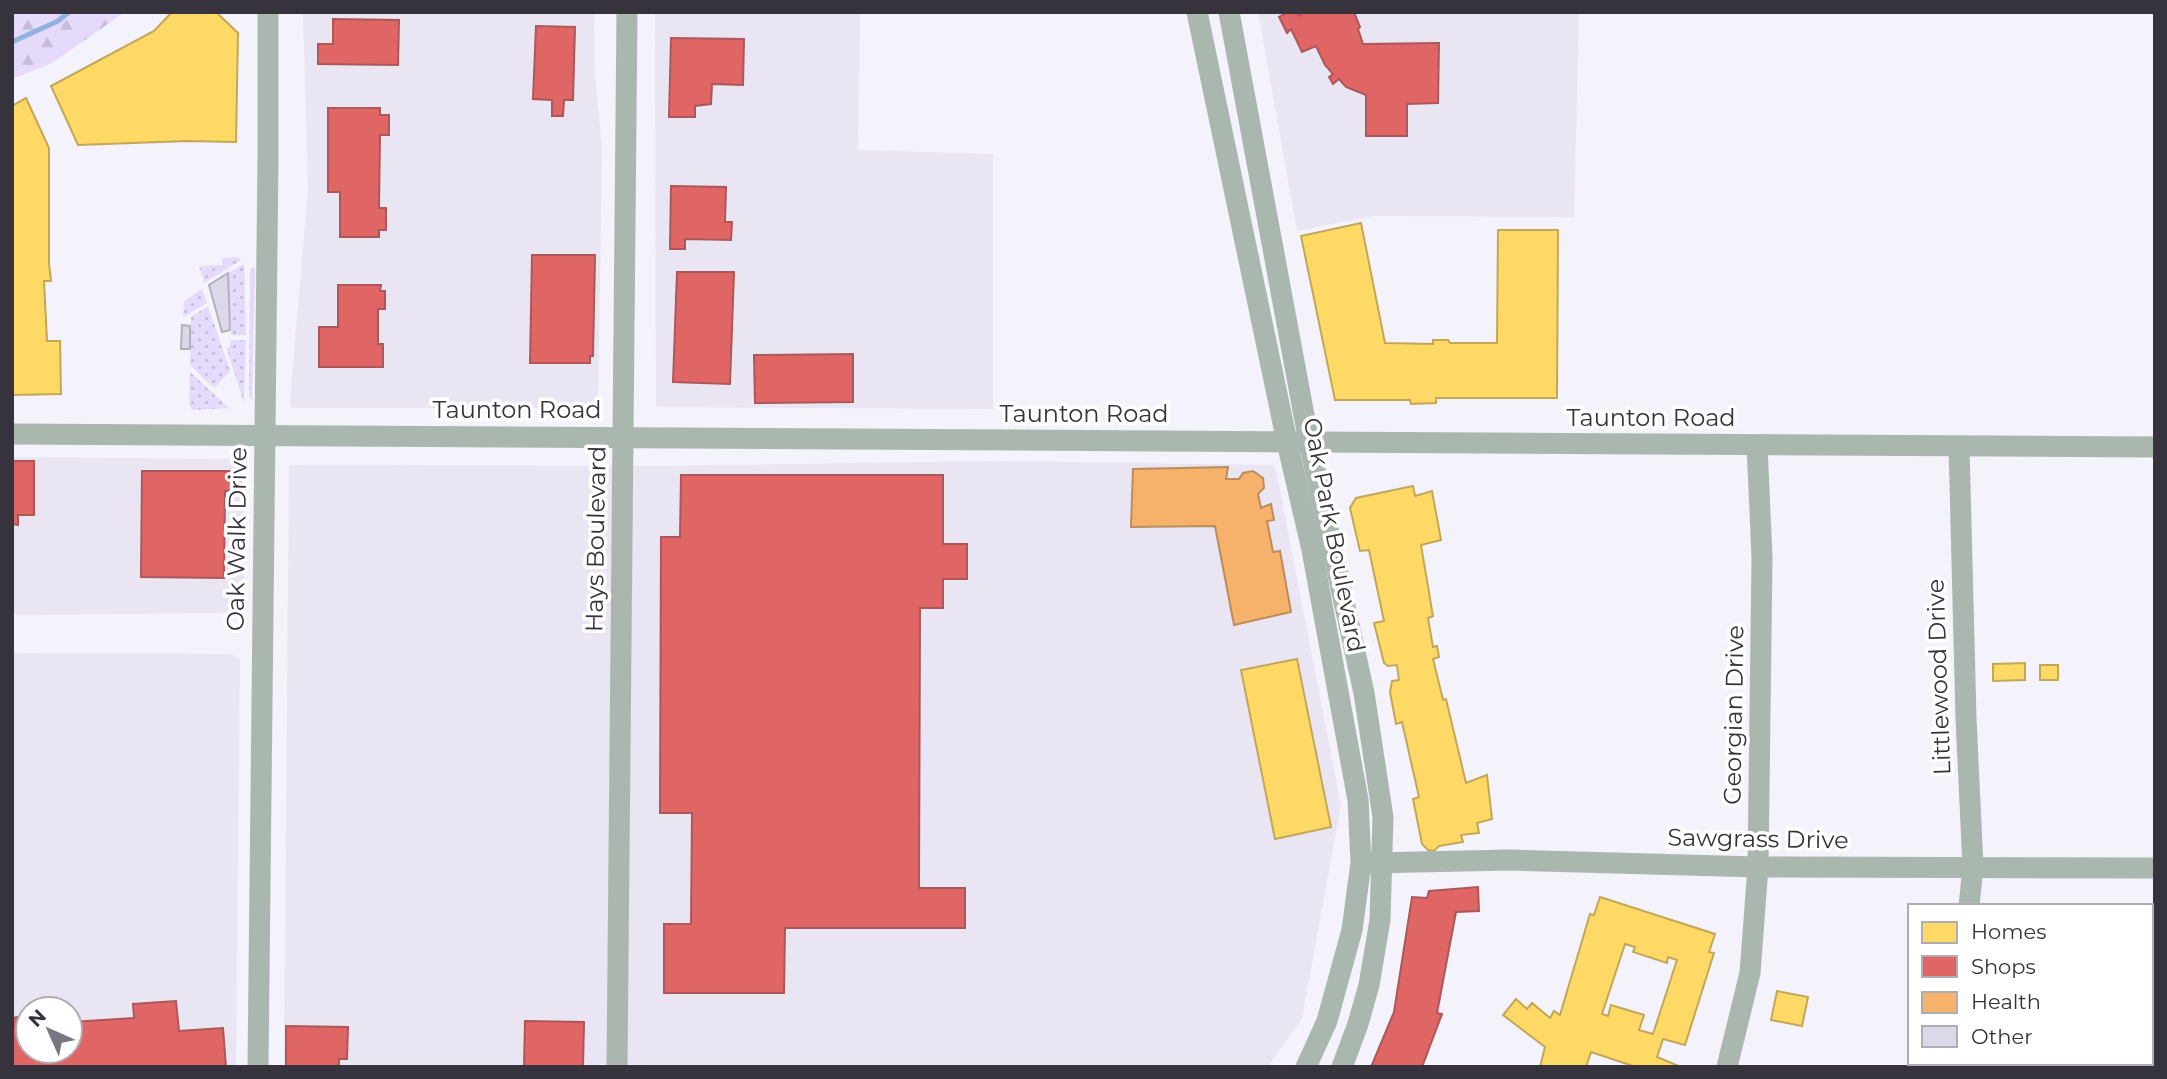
<svg xmlns="http://www.w3.org/2000/svg" width="2167" height="1079" viewBox="0 0 2167 1079" font-family="Montserrat,sans-serif">
<style>
.built{fill:#e9e5f2;fill-rule:evenodd}
.green{fill:url(#green-dots)}
.forest{fill:url(#forest-firs)}
.homes{fill:#ffd966;stroke:#c3a759;stroke-width:2;fill-rule:evenodd}
.shops{fill:#e06666;stroke:#ad5759;stroke-width:2}
.health{fill:#f6b26b;stroke:#bc8c5d;stroke-width:2}
.lines{fill:none;stroke-linecap:round;stroke-linejoin:round}
.stream{stroke:#91b2dd;stroke-width:5}
.building{fill:#dbd8ea;stroke:#b3b1ba;stroke-width:2}
.minor{stroke:#aab7ae;stroke-width:21}
.labels{text-anchor:middle;stroke-width:7;stroke-linejoin:round;paint-order:stroke}
.street-label{font-size:24px;fill:#36333c;stroke:#fff}
</style>
<defs>
<pattern id="green-dots" width="8" height="8" patternUnits="userSpaceOnUse" patternTransform="scale(1.75)"><rect width="8" height="8" fill="#e5dafc"/><path d="M2 2h.1M6 6h.1" fill="none" stroke="#c5bcd9" stroke-width="1.8" stroke-linecap="round"/></pattern>
<pattern id="forest-firs" width="22" height="20" patternUnits="userSpaceOnUse" patternTransform="scale(1.75)"><rect width="22" height="20" fill="#e5dafc"/><path d="M5 1l3.5 6h-7zM16 11l3.5 6h-7z" fill="#c5bcd9"/></pattern>
</defs>
<rect width="100%" height="100%" fill="#f4f2fa"/>
<g class="built">
<polygon points="303,12 594,12 595,75 602,148 598,408 291,408 290,399 308,190"/>
<polygon points="655,12 860,12 858,150 993,154 993,409 656,407"/>
<polygon points="1258,12 1579,12 1574,217 1372,216 1297,231"/>
<polygon points="12,457 239,459 245,466 244,613 12,615"/>
<polygon points="993,461 1275,465 1341,805 1302,1018 1268,1067 748,1067 600,1064 600,1067 284,1067 289,465 660,466"/>
<path d="M12,653L229,654L240,658L236,1067H12ZM28,1009H70V1051H28Z"/>
</g>
<g class="green">
<polygon points="237,257 241,260 204,283 199,266 222,265 222,258"/>
<polygon points="244,264 246,335 231,335 228,273"/>
<polygon points="253,266 255,270 252,401 249,396 250,270"/>
<polygon points="202,289 207,303 183,317 184,301"/>
<polygon points="208,306 230,371 214,388 190,365 191,317"/>
<polygon points="231,340 246,340 244,403 226,347 229,348"/>
<polygon points="190,372 229,408 192,410 189,404"/>
</g>
<polygon class="forest" points="12,12 125,12 52,63 12,79"/>
<g class="homes">
<polygon points="172,12 216,12 238,33 236,142 187,141 78,145 51,86 154,31"/>
<polygon points="26,98 49,148 49,263 51,281 44,281 47,341 60,341 61,394 12,395 12,106"/>
<polygon points="1361,223 1385,343 1433,344 1433,340 1448,340 1450,343 1497,343 1498,230 1558,230 1557,398 1436,398 1436,403 1411,404 1410,400 1335,400 1301,236"/>
<polygon points="1413,486 1415,496 1432,491 1441,540 1421,545 1433,616 1428,618 1433,647 1437,646 1439,657 1433,659 1443,700 1446,699 1466,783 1487,775 1492,819 1477,823 1479,833 1461,835 1463,842 1439,846 1434,851 1428,850 1422,844 1413,799 1419,797 1402,722 1396,724 1390,692 1392,681 1399,680 1397,665 1388,666 1384,663 1374,623 1384,621 1369,550 1360,551 1350,508 1356,498"/>
<polygon points="1297,659 1331,827 1275,839 1241,670"/>
<polygon points="2025,663 2025,680 1993,681 1993,664"/>
<rect x="2040" y="665" width="18" height="15"/>
<path d="M1600,897L1715,934L1709,952L1714,953L1685,1045L1663,1039L1657,1057L1681,1067H1636L1591,1052L1586,1067H1540L1545,1047L1503,1015L1516,999L1527,1009L1532,1003L1550,1018L1554,1011L1560,1015L1590,914L1594,915ZM1625,944L1635,947L1633,952L1667,963L1668,957L1677,960L1653,1034L1639,1030L1644,1015L1611,1005L1608,1016L1602,1014Z"/>
<polygon points="1777,991 1808,997 1802,1026 1771,1020"/>
</g>
<g class="shops">
<polygon points="1288,12 1296,12 1299,16 1304,12 1354,12 1360,27 1358,29 1363,44 1439,43 1438,103 1407,104 1407,136 1366,136 1366,95 1346,87 1339,79 1333,84 1329,77 1333,74 1325,65 1316,46 1302,52 1291,29 1287,33 1279,17"/>
<polygon points="333,19 399,20 398,65 318,64 318,44 333,44"/>
<polygon points="536,26 575,27 573,100 564,100 563,116 552,116 552,100 533,99"/>
<polygon points="671,38 744,39 743,85 712,84 711,104 695,106 695,117 669,117"/>
<polygon points="328,108 380,108 380,115 389,115 389,135 380,135 379,208 386,208 386,230 379,230 379,237 340,237 340,192 328,192"/>
<polygon points="671,186 726,187 725,222 732,222 731,240 685,239 685,249 670,249"/>
<polygon points="532,255 595,255 593,356 590,356 590,363 530,363"/>
<polygon points="677,272 734,272 730,384 673,382"/>
<polygon points="338,285 381,285 380,291 385,291 385,309 378,309 378,344 383,344 383,367 319,367 319,327 338,327"/>
<polygon points="853,354 853,402 755,403 754,355"/>
<polygon points="12,461 34,461 34,515 18,515 18,525 12,524"/>
<polygon points="142,471 241,471 241,491 225,491 224,578 141,577"/>
<polygon points="681,475 943,475 943,544 967,544 967,579 943,579 943,608 920,608 919,888 965,888 965,928 785,928 784,993 664,993 664,924 691,924 692,813 660,813 661,537 680,537"/>
<polygon points="1478,887 1479,911 1456,912 1437,1013 1442,1014 1422,1067 1371,1067 1394,1012 1412,897 1427,898 1429,891"/>
<polygon points="176,1001 179,1031 223,1028 226,1067 12,1067 12,1018 28,1016 28,1051 70,1051 70,1013 71,1022 134,1018 133,1004"/>
<polygon points="525,1021 584,1022 583,1067 524,1067"/>
<polygon points="286,1026 348,1027 347,1059 339,1059 339,1067 286,1067"/>
</g>
<polygon class="health" points="1228,467 1226,479 1239,479 1243,473 1253,471 1263,478 1264,488 1258,494 1261,508 1271,504 1274,520 1267,521 1273,552 1280,551 1291,612 1234,625 1215,526 1131,527 1133,469"/>
<g class="lines">
<polyline class="stream" points="12,42 58,21 69,12"/>
</g>
<g class="building">
<polygon points="228,273 230,330 222,332 209,285"/>
<polygon points="182,325 190,326 190,349 181,349"/>
</g>
<g class="lines">
<g class="minor">
<polyline points="1197,12 1287,442 1312,550 1358,800 1361,863 1352,930 1327,1021 1306,1067"/>
<polyline points="1229,12 1309,442 1364,693 1383,817 1380,920 1369,985 1358,1024 1342,1067"/>
<polyline points="12,434 2155,447"/>
<polyline points="1959,446 1966,718 1973,867 1969,906"/>
<polyline points="1371,863 1510,860 1758,867 2155,868"/>
<polyline points="258,1067 268,156 268,12"/>
<polyline points="617,1067 627,12"/>
<polyline points="1727,1067 1750,973 1758,867 1762,557 1757,445"/>
<polyline points="1946,1067 1947,1063"/>
</g>
</g>
<g class="labels">
<g class="street-label">
<text x="517" y="418">Taunton Road</text>
<text x="1084" y="422">Taunton Road</text>
<text x="1651" y="426">Taunton Road</text>
<text transform="translate(1334 535) rotate(79)" y="8">Oak Park Boulevard</text>
<text transform="translate(237 539) rotate(-89)" y="8">Oak Walk Drive</text>
<text transform="translate(596 539) rotate(-89)" y="8">Hays Boulevard</text>
<text transform="translate(1939 677) rotate(-92)" y="8">Littlewood Drive</text>
<text transform="translate(1734 715) rotate(-89)" y="8">Georgian Drive</text>
<text transform="translate(1758 839) rotate(1)" y="8">Sawgrass Drive</text>
</g>
</g>
<rect width="2167" height="1079" fill="none" stroke="#36333c" stroke-width="28"/>
<rect x="1908" y="904" width="245" height="161" fill="#ffffff" stroke="#afadb1" stroke-width="2"/>
<rect x="1922" y="922" width="35" height="21" fill="#ffd966" stroke="#afadb1" stroke-width="2"/>
<text x="1971" y="939" font-size="21" fill="#36333c">Homes</text>
<rect x="1922" y="956" width="35" height="21" fill="#e06666" stroke="#afadb1" stroke-width="2"/>
<text x="1971" y="974" font-size="21" fill="#36333c">Shops</text>
<rect x="1922" y="992" width="35" height="21" fill="#f6b26b" stroke="#afadb1" stroke-width="2"/>
<text x="1971" y="1009" font-size="21" fill="#36333c">Health</text>
<rect x="1922" y="1026" width="35" height="21" fill="#dbd8ea" stroke="#afadb1" stroke-width="2"/>
<text x="1971" y="1044" font-size="21" fill="#36333c">Other</text>
<g transform="translate(49 1030) rotate(315)"><circle r="33" fill="#ffffff" stroke="#afadb1" stroke-width="2"/>
<path d="M0-5L12 26L0 18L-12 26Z" fill="#78767e"/>
<text y="-10" font-size="19" font-weight="bold" text-anchor="middle" fill="#36333c">N</text>
</g>
</svg>
